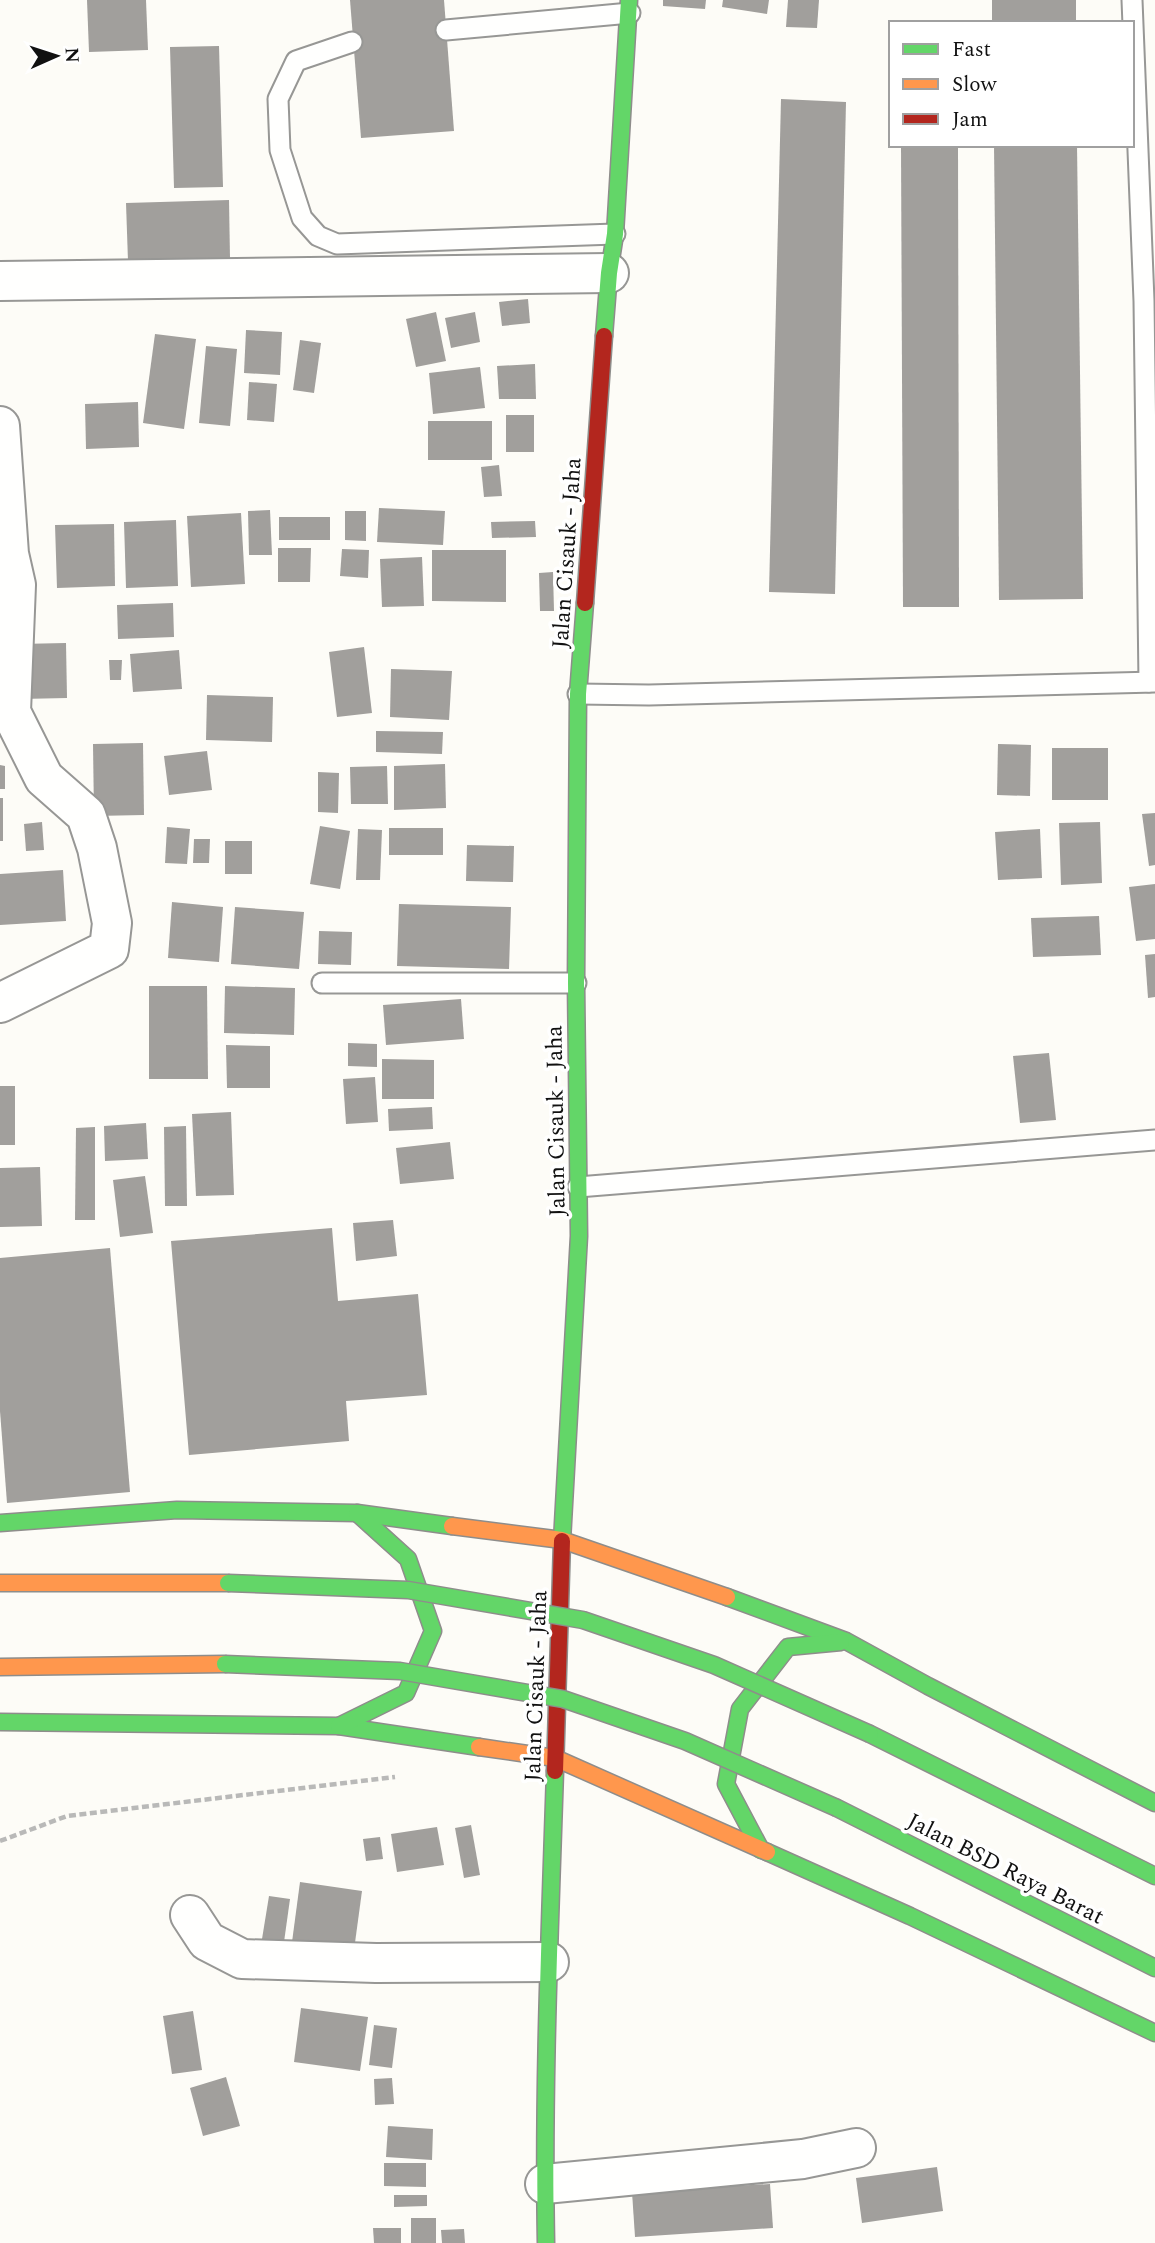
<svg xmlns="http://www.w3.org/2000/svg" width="1155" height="2243" viewBox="0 0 1155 2243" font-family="Spectral,serif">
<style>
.building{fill:#a19f9c}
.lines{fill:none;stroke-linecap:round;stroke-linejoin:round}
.lane-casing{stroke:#979795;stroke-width:23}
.street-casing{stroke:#979795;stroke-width:42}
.fast-casing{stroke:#8e8d8b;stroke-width:19}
.slow-casing{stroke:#8e8d8b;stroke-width:19}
.jam-casing{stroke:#8e8d8b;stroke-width:19}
.path{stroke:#b9b9b8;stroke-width:4.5;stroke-dasharray:7 3.5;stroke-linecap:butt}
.lane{stroke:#fffffe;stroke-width:19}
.street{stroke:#fffffe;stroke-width:38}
.fast{stroke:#63d668;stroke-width:16}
.slow{stroke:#ff974d;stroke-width:16}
.jam{stroke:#b3261e;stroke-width:16}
.fast-bridge-casing{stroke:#8e8d8b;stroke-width:19;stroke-linecap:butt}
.fast-bridge{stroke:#63d668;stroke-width:16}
.labels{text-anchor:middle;stroke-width:7;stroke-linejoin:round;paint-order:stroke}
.street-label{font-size:23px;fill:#111;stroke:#fff}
</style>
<rect width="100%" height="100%" fill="#fdfcf7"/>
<g class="building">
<polygon points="87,0 146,0 148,50 89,52"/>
<polygon points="350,0 444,0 454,131 361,138"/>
<polygon points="663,0 706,0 705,9 663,6"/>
<polygon points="723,0 769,0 767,14 722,7"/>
<polygon points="788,0 819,0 817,28 786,27"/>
<rect x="992" y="0" width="84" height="23"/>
<polygon points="219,46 223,187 174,188 170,47"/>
<polygon points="781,99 846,102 835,594 769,592"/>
<polygon points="901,145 958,145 959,607 903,607"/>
<polygon points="994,145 1077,145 1083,599 999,600"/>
<polygon points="229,200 230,258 128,261 126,203"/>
<polygon points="528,299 530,323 502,326 499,302"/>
<polygon points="436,312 446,361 416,367 406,319"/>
<polygon points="475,312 480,342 451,348 445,318"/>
<polygon points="246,330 282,332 280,375 244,373"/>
<polygon points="155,334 196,339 184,429 143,423"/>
<polygon points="300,340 321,343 314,393 293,390"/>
<polygon points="206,346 237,349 230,426 199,423"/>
<polygon points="535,364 536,399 499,399 497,366"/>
<polygon points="480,367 485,408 433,414 429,373"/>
<polygon points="249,382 277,384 274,422 247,420"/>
<polygon points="138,402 139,447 86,449 85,404"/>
<rect x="506" y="415" width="28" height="37"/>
<rect x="428" y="421" width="64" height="39"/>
<polygon points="499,465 502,496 484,497 481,467"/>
<polygon points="379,508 445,511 443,545 377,542"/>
<polygon points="270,510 272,555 249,555 248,511"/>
<polygon points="345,511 366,511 366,541 345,540"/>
<polygon points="241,513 245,584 191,587 187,516"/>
<rect x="279" y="517" width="51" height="23"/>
<polygon points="176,520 178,586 126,588 124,522"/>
<polygon points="535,521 536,537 492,538 491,522"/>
<polygon points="114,524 115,586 57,588 55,525"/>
<polygon points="278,548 311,548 310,582 278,582"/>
<polygon points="342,549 369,550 368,578 340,576"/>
<polygon points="432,550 506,550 506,602 432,601"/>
<polygon points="422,557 424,606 382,607 380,559"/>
<polygon points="553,572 554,611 540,611 539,573"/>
<polygon points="173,603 174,637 118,639 117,605"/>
<polygon points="66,643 67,698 21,699 19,644"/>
<polygon points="364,647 372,713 337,717 329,652"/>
<polygon points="179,650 182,689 133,692 130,654"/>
<polygon points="109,660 122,660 121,680 110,680"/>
<polygon points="391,669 452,671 449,720 390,717"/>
<polygon points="207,695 273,697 272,742 206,740"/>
<polygon points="376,731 443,732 442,754 376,752"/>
<polygon points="143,743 144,815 94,816 93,744"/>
<polygon points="998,744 1031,745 1030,796 997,795"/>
<rect x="1052" y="748" width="56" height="52"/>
<polygon points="207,751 212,790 169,795 164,756"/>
<polygon points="445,764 446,808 394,810 394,766"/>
<polygon points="0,765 5,766 5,789 0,789"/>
<polygon points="387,766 388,804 351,804 350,767"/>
<polygon points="318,772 339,773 338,813 318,812"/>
<rect x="0" y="798" width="3" height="43"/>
<polygon points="1155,813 1155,865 1149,866 1142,814"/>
<polygon points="42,822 44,850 26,851 24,824"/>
<polygon points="1100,822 1102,883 1061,885 1059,823"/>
<polygon points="320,826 350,831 340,889 310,884"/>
<polygon points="167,827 190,829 187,864 165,863"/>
<rect x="389" y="828" width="54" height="27"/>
<polygon points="358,829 382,830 380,880 356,880"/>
<polygon points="1040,829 1042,878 998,880 995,832"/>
<polygon points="194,839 210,839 209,863 193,863"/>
<rect x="225" y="841" width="27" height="33"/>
<polygon points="467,845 514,846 513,882 466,881"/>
<polygon points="63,870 66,921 0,925 0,874"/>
<polygon points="1155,884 1155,939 1136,941 1129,887"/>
<polygon points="172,902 223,907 219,962 168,958"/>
<polygon points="399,904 511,907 509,969 397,966"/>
<polygon points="235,907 304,912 299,969 231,964"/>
<polygon points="1099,916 1101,955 1033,957 1031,918"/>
<polygon points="319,931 352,932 351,965 318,964"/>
<polygon points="1155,954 1155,997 1148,998 1145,955"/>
<polygon points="149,986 207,986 208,1079 149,1079"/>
<polygon points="225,986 295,988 294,1035 224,1033"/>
<polygon points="461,999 464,1039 386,1045 383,1005"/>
<polygon points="348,1043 377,1044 377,1067 348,1066"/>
<polygon points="226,1045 270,1046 270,1088 227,1088"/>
<polygon points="1049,1053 1056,1120 1020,1123 1013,1056"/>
<polygon points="382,1059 434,1060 434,1099 382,1099"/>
<polygon points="375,1077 378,1122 346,1124 343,1079"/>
<rect x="0" y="1086" width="15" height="59"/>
<polygon points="432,1107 433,1129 389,1131 388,1109"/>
<polygon points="231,1112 234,1195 196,1196 192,1114"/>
<polygon points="146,1123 148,1159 105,1161 104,1126"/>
<polygon points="186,1126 187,1206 165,1206 164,1127"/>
<polygon points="95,1127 95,1220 75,1220 76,1128"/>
<polygon points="450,1142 454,1179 400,1184 396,1148"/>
<polygon points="40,1167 42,1226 0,1227 0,1168"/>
<polygon points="145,1176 153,1233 120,1237 113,1180"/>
<polygon points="393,1220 397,1256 356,1261 353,1223"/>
<polygon points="332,1228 338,1301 418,1294 427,1395 346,1401 349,1441 189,1455 171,1241"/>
<polygon points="110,1248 130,1492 7,1503 0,1411 0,1258"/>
<polygon points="471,1825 480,1875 464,1878 455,1828"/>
<polygon points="437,1827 444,1865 397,1872 391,1834"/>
<polygon points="380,1837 383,1859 366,1861 363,1839"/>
<polygon points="300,1882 362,1891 354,1950 292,1942"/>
<polygon points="269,1896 290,1899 284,1942 262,1939"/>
<polygon points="301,2008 368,2017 360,2071 294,2062"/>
<polygon points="193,2011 202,2070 172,2074 163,2016"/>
<polygon points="374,2025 397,2028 392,2068 369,2065"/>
<polygon points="226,2077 240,2126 203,2136 190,2088"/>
<polygon points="392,2078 394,2104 375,2105 374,2079"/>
<polygon points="388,2126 433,2129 432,2160 386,2157"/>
<polygon points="384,2163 426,2163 426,2187 384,2186"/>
<polygon points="937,2167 943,2211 862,2223 856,2178"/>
<polygon points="770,2184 773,2228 635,2237 632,2192"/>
<polygon points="394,2195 427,2195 427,2206 394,2207"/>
<rect x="411" y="2218" width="25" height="25"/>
<polygon points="373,2228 401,2228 401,2243 374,2243"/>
<polygon points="464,2229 465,2243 442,2243 441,2230"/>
</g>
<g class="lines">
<g class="lane-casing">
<g id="lane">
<polyline points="1132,0 1144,301 1149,682"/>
<polyline points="446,30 630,13"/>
<polyline points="352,42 296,61 278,99 280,150 302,218 318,236 337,244 615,234"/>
<polyline points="578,694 649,695 1155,682"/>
<polyline points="322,983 576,983"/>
<polyline points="578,1187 1155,1140"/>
</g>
</g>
<g class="street-casing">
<g id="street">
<polyline points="0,281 609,273"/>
<polyline points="0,426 9,554 16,585 11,712 44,778 86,815 97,848 112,923 109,949 0,1003"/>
<polyline points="190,1915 207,1941 242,1959 376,1963 549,1962"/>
<polyline points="545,2184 803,2159 856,2148"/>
</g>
</g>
<g class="fast-casing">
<g id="fast">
<polyline points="604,336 609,273 615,234 629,0"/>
<polyline points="0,1523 177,1510 357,1513 452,1526"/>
<polyline points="562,1541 579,1236 576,983 578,694 585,603"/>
<polyline points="727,1597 846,1641 928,1686 1155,1803"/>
<polyline points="0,1722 339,1726 479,1747"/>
<polyline points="339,1726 406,1693 433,1631 408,1559 357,1513"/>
<polyline points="870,1734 1155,1876"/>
<polyline points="837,1808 1155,1968"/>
<polyline points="761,1850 726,1784 740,1709 788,1647 841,1642"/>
<polyline points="767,1852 910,1916 1155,2033"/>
<path d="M546,2243C543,2086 550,1928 555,1771"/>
</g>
</g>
<g class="slow-casing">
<g id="slow">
<polyline points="452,1526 562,1540 727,1597"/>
<polyline points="0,1583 228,1583"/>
<polyline points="0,1667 225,1664"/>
<polyline points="479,1747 555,1758 767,1852"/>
</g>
</g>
<g class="jam-casing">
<g id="jam">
<polyline points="585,603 604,336"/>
<polyline points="555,1771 562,1541"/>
</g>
</g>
<polyline class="path" points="0,1841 67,1816 395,1777"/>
<use href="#lane" class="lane"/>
<use href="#street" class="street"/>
<use href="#fast" class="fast"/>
<use href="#slow" class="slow"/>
<use href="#jam" class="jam"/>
<g class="fast-bridge-casing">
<g id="fast-bridge">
<polyline points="228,1583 408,1590 583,1620 714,1665 870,1734"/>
<polyline points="225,1664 400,1671 563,1699 685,1741 837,1808"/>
</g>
</g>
<use href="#fast-bridge" class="fast-bridge"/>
</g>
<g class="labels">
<g class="street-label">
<text transform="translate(566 553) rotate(-86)" y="8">Jalan Cisauk - Jaha</text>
<text transform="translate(555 1121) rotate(-91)" y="8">Jalan Cisauk - Jaha</text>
<text transform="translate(535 1686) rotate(-88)" y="8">Jalan Cisauk - Jaha</text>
<text transform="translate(1006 1868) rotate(27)" y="8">Jalan BSD Raya Barat</text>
</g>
</g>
<rect x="889" y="21" width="245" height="126" fill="#ffffff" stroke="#a0a0a0" stroke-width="2"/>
<rect x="903" y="44" width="35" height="10" fill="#63d668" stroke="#a0a0a0" stroke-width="2"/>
<text x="952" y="56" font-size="21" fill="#111111">Fast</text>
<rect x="903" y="79" width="35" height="10" fill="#ff974d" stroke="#a0a0a0" stroke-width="2"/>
<text x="952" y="91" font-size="21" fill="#111111">Slow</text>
<rect x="903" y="114" width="35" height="10" fill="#b3261e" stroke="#a0a0a0" stroke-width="2"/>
<text x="952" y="126" font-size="21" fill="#111111">Jam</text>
<g transform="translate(56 56) rotate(87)" stroke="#ffffff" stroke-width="5" paint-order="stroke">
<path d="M0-5L12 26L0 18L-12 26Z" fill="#111111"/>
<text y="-10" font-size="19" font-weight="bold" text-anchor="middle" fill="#111111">N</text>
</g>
</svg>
